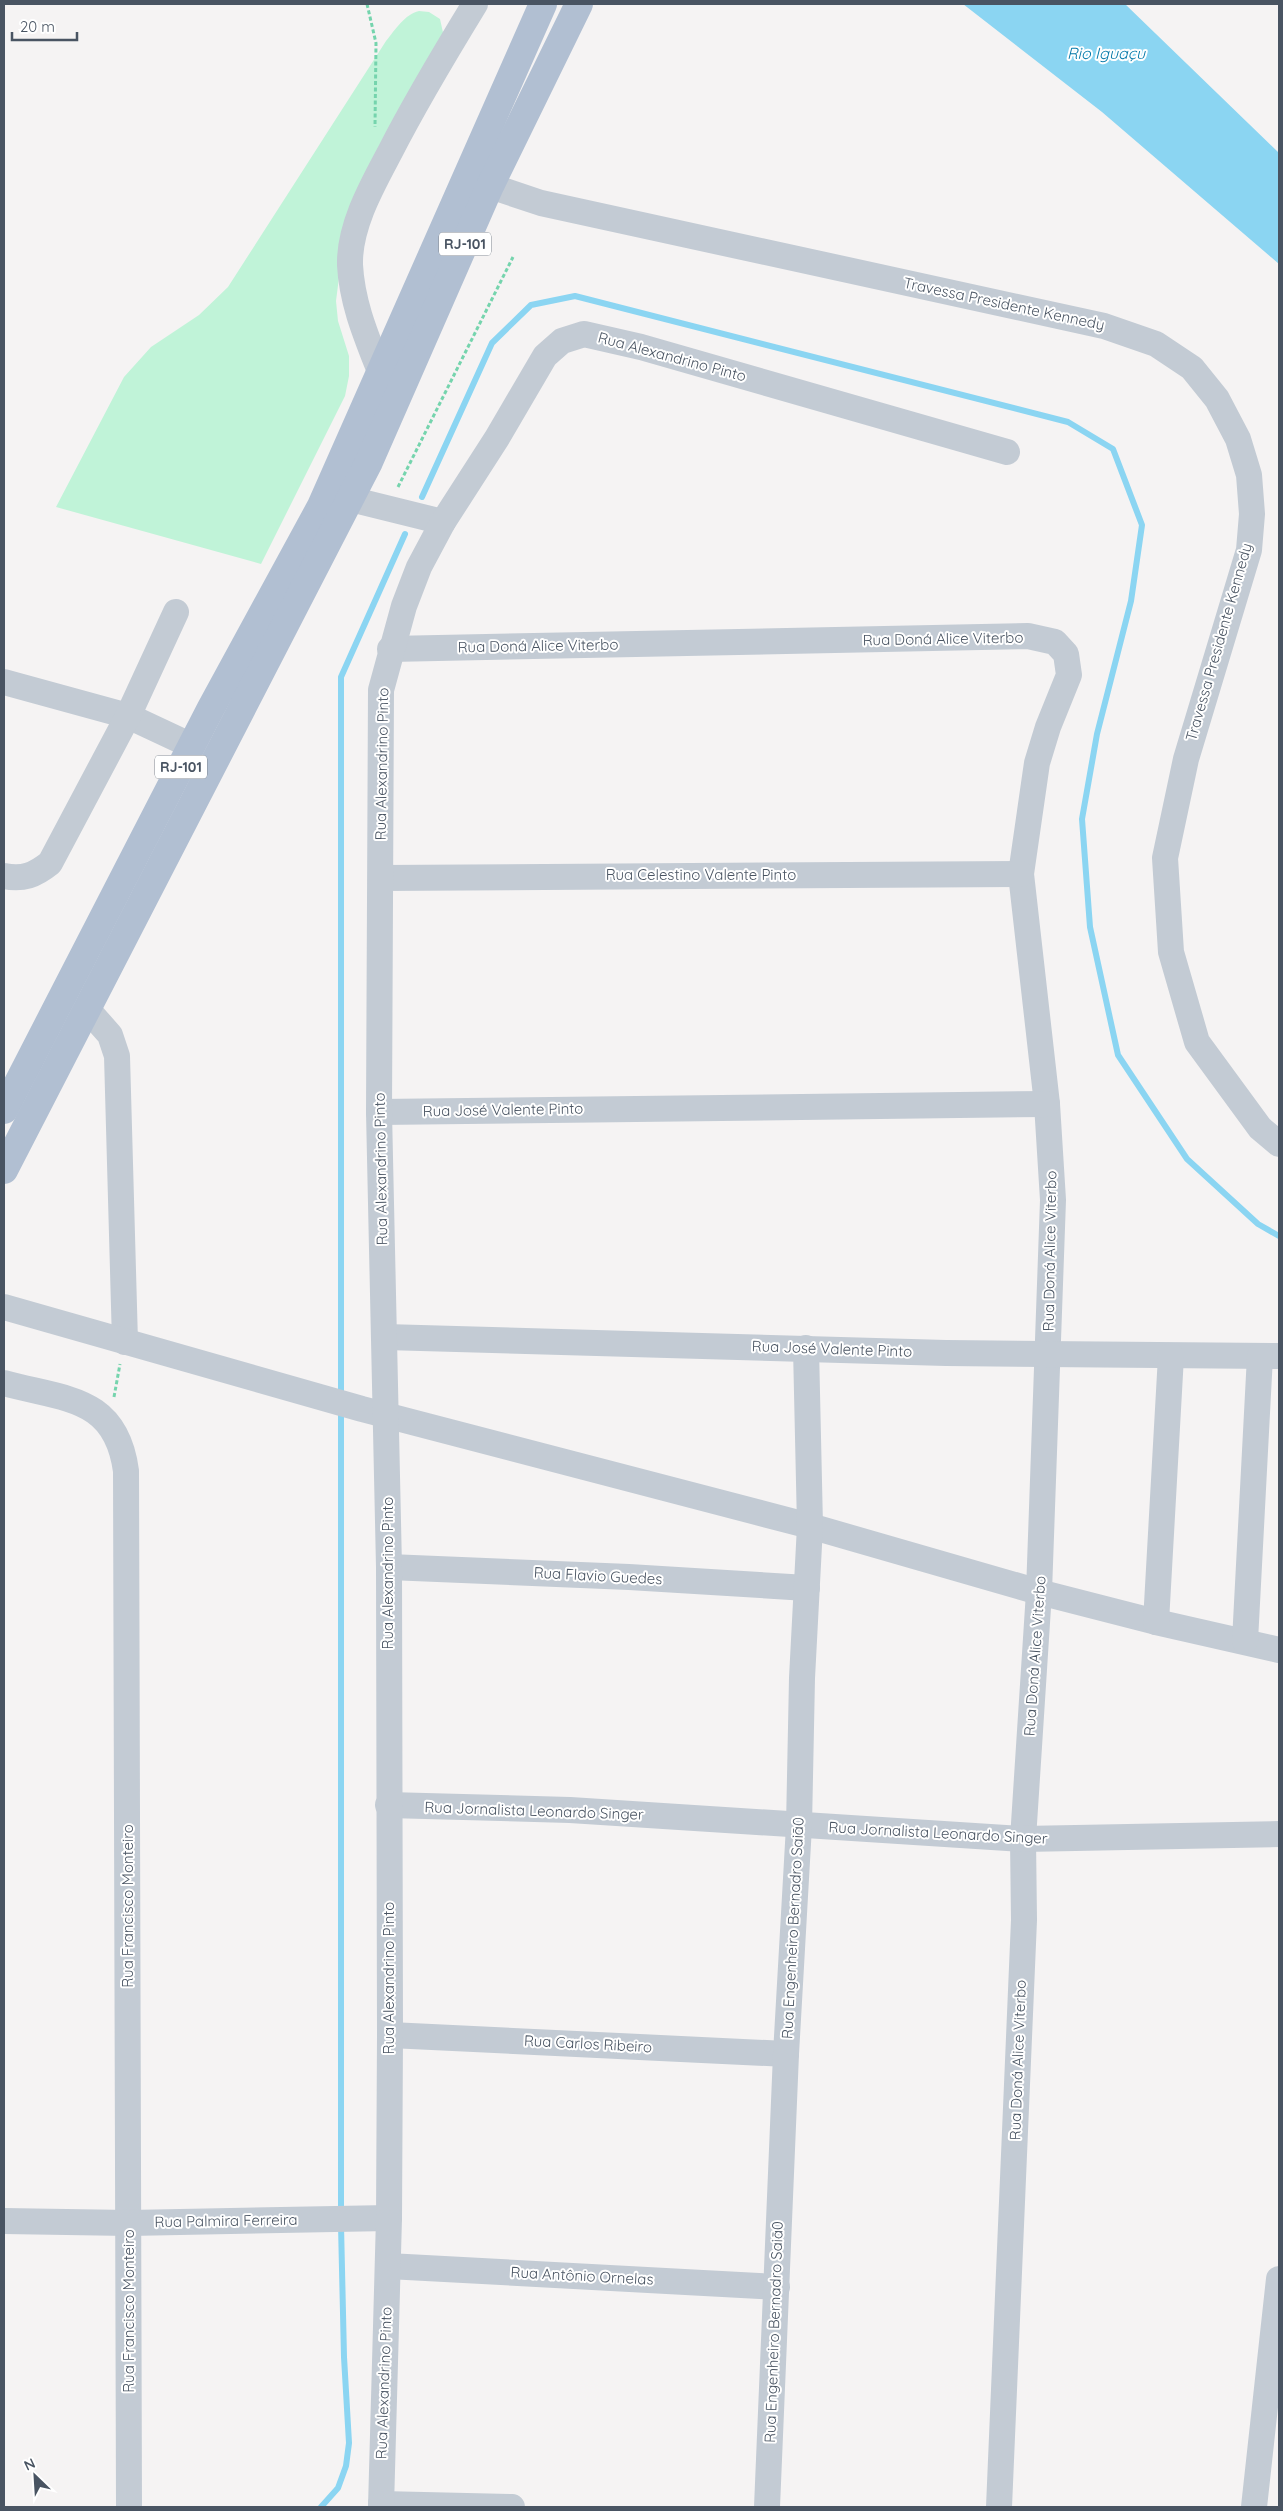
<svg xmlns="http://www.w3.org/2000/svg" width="1283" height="2511" viewBox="0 0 1283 2511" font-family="Quicksand,sans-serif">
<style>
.green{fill:#c0f3d8}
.water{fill:#8bd5f2}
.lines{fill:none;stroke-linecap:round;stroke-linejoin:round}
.stream{stroke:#8bd5f2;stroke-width:6}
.path{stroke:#75d4ad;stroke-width:3;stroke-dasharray:4 2.5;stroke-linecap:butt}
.minor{stroke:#c3cbd4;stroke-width:26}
.major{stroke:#b1bfd2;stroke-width:28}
.labels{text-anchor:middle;stroke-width:4;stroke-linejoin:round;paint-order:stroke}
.shield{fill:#fff;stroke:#808791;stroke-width:1}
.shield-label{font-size:14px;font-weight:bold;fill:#495462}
.street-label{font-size:15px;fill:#495462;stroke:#fff}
.water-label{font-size:16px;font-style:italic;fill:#0479a9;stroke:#fff}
</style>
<rect width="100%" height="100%" fill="#f5f3f3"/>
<path class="green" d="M419,11L429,12L440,19L444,37L341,262L336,301L338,321L349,356V376L345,396L261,564L56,507L124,377L151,347L199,315L228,287L386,41C395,30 405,14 419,11Z"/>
<polygon class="water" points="963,4 1125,4 1279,153 1279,264 1102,112"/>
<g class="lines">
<g class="stream">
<polyline points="422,497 492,343 531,305 575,296 1068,422 1113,449 1142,525 1131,601 1097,734 1082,819 1090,927 1118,1055 1187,1159 1258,1224 1279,1236"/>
<polyline points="341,1397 341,677 405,534"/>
<polyline points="341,1410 341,2212"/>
<polyline points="321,2507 338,2488 346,2466 349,2443 344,2357 341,2225"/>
</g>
<g class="path">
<polyline points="367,4 376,43 375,127"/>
<polyline points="398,487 513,257"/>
<polyline points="114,1397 120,1364"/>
</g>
<g class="minor">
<polyline points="490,186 541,203 1104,326 1156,344 1192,368 1217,399 1238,439 1249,475 1252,514 1249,550 1186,759 1165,858 1171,952 1197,1042 1260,1128 1279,1144"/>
<path d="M381,374C367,338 352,304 350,265C349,226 372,186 390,152C416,101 445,53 475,4"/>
<polyline points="350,499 443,522"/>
<polyline points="390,649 1028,636 1055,642 1066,654 1069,675 1048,727 1037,763 1021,874 1047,1104 1053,1200 1039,1592 1023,1839 1024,1920 999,2507"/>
<polyline points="4,682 128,716 192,746"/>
<path d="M4,876C23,880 35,875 50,863L128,716L176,612"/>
<polyline points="381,878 1021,874"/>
<polyline points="87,1009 110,1035 117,1056 125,1342"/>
<polyline points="379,1112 1047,1104"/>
<polyline points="4,1307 362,1409 810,1526 1039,1592 1156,1622 1279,1650"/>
<polyline points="385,1337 946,1353 1279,1356"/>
<path d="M4,1383C65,1400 116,1396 126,1471L129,2507"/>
<polyline points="389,1567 629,1577 807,1588"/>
<polyline points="1156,1622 1171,1356"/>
<polyline points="1245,1641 1260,1356"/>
<polyline points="388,1805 570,1810 1023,1839 1279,1834"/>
<polyline points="390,2035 786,2054"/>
<polyline points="4,2221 129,2223 389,2218"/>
<polyline points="388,2266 777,2287"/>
<polyline points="381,2504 512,2507"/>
<polyline points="381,2507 389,2218 390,2035 389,1567 379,1112 381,690 404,606 419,567 443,522 497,438 545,356 562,341 584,334 641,347 1007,452"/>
<polyline points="767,2507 786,2054 799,1826 802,1678 810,1526 806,1348"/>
<polyline points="1254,2507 1279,2279"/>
</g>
<g class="major">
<polyline points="4,1110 211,708 321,506 543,4"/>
<polyline points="4,1170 369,462 490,186 579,4"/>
</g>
</g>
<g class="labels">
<g class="shield">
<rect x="439" y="232.5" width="52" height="23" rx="4"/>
<rect x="155" y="755.5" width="52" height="23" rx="4"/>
</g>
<g class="shield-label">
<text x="465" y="249">RJ-101</text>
<text x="181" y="772">RJ-101</text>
</g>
<g class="street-label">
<text transform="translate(1004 304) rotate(12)" y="5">Travessa Presidente Kennedy</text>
<text transform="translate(672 357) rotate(15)" y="5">Rua Alexandrino Pinto</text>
<text transform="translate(943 639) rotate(-1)" y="5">Rua Doná Alice Viterbo</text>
<text transform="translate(1219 642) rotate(-74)" y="5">Travessa Presidente Kennedy</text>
<text transform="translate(538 646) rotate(-1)" y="5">Rua Doná Alice Viterbo</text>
<text transform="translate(382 764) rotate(-89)" y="5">Rua Alexandrino Pinto</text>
<text x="701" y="880">Rua Celestino Valente Pinto</text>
<text transform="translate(503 1110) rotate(-1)" y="5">Rua José Valente Pinto</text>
<text transform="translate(381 1169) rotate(-91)" y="5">Rua Alexandrino Pinto</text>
<text transform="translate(1050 1251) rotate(-89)" y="5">Rua Doná Alice Viterbo</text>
<text transform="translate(832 1349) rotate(2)" y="5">Rua José Valente Pinto</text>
<text transform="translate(388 1573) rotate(-90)" y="5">Rua Alexandrino Pinto</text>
<text transform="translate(598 1576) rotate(3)" y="5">Rua Flavio Guedes</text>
<text transform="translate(1035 1656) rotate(-86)" y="5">Rua Doná Alice Viterbo</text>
<text transform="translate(534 1811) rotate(2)" y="5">Rua Jornalista Leonardo Singer</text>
<text transform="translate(938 1833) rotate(3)" y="5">Rua Jornalista Leonardo Singer</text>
<text transform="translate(128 1906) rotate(-90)" y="5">Rua Francisco Monteiro</text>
<text transform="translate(793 1928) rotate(-87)" y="5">Rua Engenheiro Bernadro Saiā0</text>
<text transform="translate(389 1978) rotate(-90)" y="5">Rua Alexandrino Pinto</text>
<text transform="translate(588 2044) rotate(3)" y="5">Rua Carlos Ribeiro</text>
<text transform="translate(1018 2060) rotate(-88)" y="5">Rua Doná Alice Viterbo</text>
<text transform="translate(226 2221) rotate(-1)" y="5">Rua Palmira Ferreira</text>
<text transform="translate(582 2276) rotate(3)" y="5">Rua Antônio Ornelas</text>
<text transform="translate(129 2311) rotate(-90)" y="5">Rua Francisco Monteiro</text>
<text transform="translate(774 2332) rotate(-88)" y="5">Rua Engenheiro Bernadro Saiā0</text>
<text transform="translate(384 2383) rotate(-88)" y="5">Rua Alexandrino Pinto</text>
</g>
<g class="water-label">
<text x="1106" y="59">Rio Iguaçu</text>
</g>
</g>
<rect width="1283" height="2511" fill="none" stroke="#495462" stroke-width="10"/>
<g transform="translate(35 2476) rotate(335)" stroke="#ffffff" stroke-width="4" paint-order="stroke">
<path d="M0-4L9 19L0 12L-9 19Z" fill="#495462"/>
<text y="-8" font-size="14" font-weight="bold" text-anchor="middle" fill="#495462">N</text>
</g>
<path d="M12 32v8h65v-8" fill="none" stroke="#495462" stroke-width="2.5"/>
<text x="20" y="32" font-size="15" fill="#495462" stroke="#ffffff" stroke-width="4" paint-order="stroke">20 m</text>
</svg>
